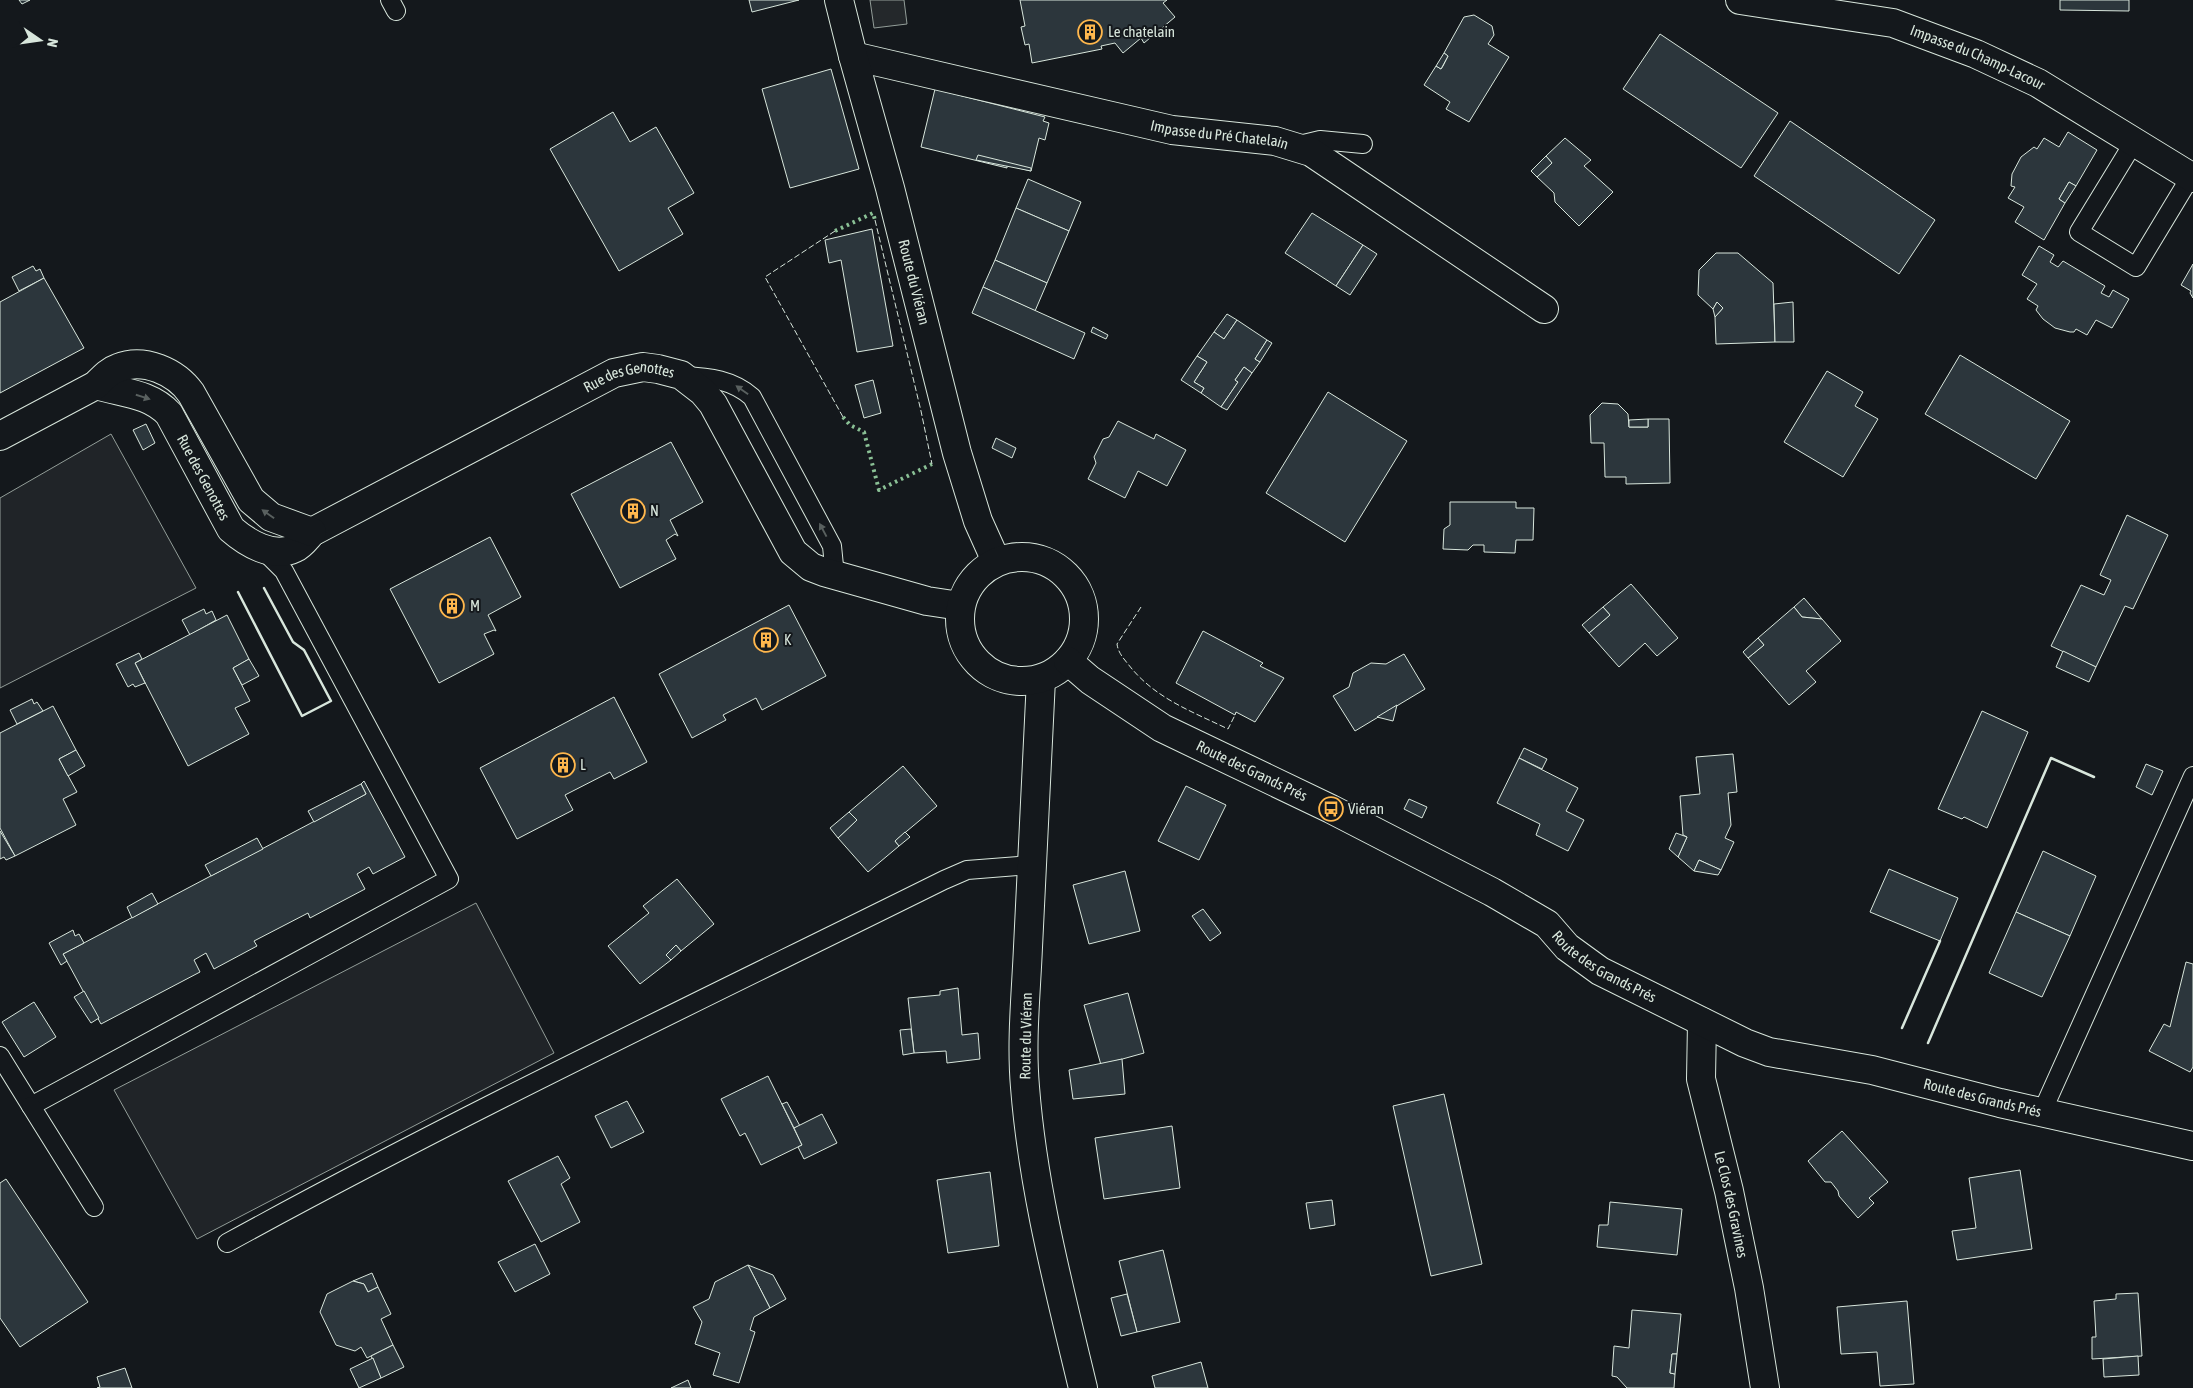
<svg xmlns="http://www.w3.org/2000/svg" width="2193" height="1388" viewBox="0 0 2193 1388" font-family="'Asap Condensed',sans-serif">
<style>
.green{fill:#202428;stroke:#939e99}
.parking{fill:#24282b;stroke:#939e99}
.building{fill:#2c363c;stroke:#d8e6dc}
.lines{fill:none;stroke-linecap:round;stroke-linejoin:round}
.service-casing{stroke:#d8e6dc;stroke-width:20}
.minor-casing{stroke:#d8e6dc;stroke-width:30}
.tertiary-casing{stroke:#d8e6dc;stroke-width:30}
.service{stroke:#14181c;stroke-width:18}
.minor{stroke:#14181c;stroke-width:28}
.tertiary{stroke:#14181c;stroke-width:28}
.hedge{stroke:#8ac095;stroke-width:4;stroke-dasharray:2.5 4;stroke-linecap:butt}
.fence{stroke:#d8e6dc;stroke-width:1;stroke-dasharray:6 2.5;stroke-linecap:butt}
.wall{stroke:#d8e6dc;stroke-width:2.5}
.oneway{fill:#59605f}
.labels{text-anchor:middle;stroke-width:4;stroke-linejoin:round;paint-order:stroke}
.poi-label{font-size:15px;fill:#d8e6dc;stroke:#14181c;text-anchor:start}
.street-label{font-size:15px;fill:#d8e6dc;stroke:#14181c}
</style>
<rect width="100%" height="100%" fill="#14181c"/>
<g class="green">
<polygon points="111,434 196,588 0,688 0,498"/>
<polygon points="476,903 554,1053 197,1239 114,1090"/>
</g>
<polygon class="parking" points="870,0 904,0 907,24 874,28"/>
<g class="building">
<polygon points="19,0 30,0 22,4"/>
<polygon points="749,0 799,0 752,12"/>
<polygon points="1020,0 1167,0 1163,3 1175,17 1144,43 1141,38 1123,53 1115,43 1101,46 1102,49 1032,63 1029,44 1025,45 1021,27 1025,26"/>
<polygon points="2060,0 2129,0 2129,11 2060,10"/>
<polygon points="1474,15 1492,26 1494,35 1488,44 1509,57 1469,122 1446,109 1450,102 1424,85 1436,66 1441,69 1443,66 1448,56 1444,53 1464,17"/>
<polygon points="1660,34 1778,113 1741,168 1623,89"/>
<polygon points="1444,53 1448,56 1441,69 1436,66"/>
<polygon points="831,69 859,169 790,188 762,89"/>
<polygon points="935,89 1045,117 1043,121 1049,123 1045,140 1039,138 1031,171 1007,165 1007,168 921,147"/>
<polygon points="613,112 630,142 656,127 694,193 668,208 683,234 619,271 550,149"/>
<polygon points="1790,121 1935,220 1899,274 1754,176"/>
<polygon points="2068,132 2097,150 2076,186 2069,182 2059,199 2065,203 2044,240 2015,222 2024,207 2008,198 2015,187 2011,186 2012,174 2021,157 2034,147 2037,149 2044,138 2059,147"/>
<polygon points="1565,138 1591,160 1584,166 1613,192 1579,226 1555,202 1554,193 1537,177 1552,163 1546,156"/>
<polygon points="978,155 1031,168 1031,171 976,160"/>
<polygon points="1546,156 1552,163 1537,177 1531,171"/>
<polygon points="1028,179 1081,202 1069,231 1016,208"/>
<polygon points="2069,182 2076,186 2065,203 2059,199"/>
<polygon points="1016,208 1069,231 1047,283 995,260"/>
<polygon points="1312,213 1363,245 1336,286 1285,253"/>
<polygon points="872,229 893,346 857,352 841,260 829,263 825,240"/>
<polygon points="1363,245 1377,254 1350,295 1336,286"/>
<polygon points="2039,246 2054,255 2050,262 2058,267 2063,261 2105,286 2101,293 2109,297 2113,290 2129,299 2112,328 2096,320 2087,335 2076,329 2074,332 2070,332 2055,328 2043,319 2036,310 2038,306 2027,299 2037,284 2022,275"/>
<polygon points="1716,253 1738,253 1773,283 1775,342 1716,344 1715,317 1723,308 1717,302 1713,309 1698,295 1699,270"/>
<polygon points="995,260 1047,283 1035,311 983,287"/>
<polygon points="2193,264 2193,298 2190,293 2191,291 2181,285"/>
<polygon points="33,266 36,271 40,269 44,278 19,291 12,277"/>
<polygon points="44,278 84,348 0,393 0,302"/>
<polygon points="983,287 1085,333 1074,359 972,313"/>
<polygon points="1717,302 1723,308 1715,317 1713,309"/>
<polygon points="1793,302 1794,342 1775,342 1774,304"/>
<polygon points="1227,314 1237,320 1224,339 1214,332"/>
<polygon points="1237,320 1267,340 1255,359 1260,362 1252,373 1244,367 1235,380 1238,382 1221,407 1201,393 1204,388 1194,382 1207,362 1197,356 1214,332 1224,339"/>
<polygon points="1093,327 1108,335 1106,339 1091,332"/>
<polygon points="1267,340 1272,343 1260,362 1255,359"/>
<polygon points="1960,355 2070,421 2036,479 1925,414"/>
<polygon points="1197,356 1207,362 1194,382 1204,388 1201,393 1181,380"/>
<polygon points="1244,367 1252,373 1227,410 1221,407 1238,382 1235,380"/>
<polygon points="1827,371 1863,392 1855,406 1878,419 1843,477 1784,442"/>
<polygon points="873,380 881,413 864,418 855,385"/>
<polygon points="1328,392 1407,441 1345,542 1266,493"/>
<polygon points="1602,403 1618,404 1628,414 1629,427 1648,427 1648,419 1669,419 1670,483 1626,484 1626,477 1605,477 1604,443 1591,443 1590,415"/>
<polygon points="1648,419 1648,427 1629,427 1629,420"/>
<polygon points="1118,421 1154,439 1156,434 1186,450 1167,486 1138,471 1125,498 1088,479 1096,463 1094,457 1103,439 1109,437"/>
<polygon points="146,424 155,443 143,450 133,430"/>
<polygon points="996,438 1016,448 1012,458 992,448"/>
<polygon points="671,442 703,502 670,520 678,536 675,534 666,540 676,559 620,588 571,494"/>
<polygon points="1450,502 1516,502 1516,508 1534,508 1533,540 1516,540 1515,553 1484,552 1484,545 1473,545 1468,550 1443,549 1444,529 1450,525"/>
<polygon points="2127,515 2168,535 2133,609 2125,606 2096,667 2051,646 2081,585 2104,595 2111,580 2100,575"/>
<polygon points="490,537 521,597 488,615 496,631 494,630 484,634 494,654 439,683 390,589"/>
<polygon points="1631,584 1678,638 1657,656 1645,643 1619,667 1589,633 1610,615 1603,607"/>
<polygon points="1804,598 1822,619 1802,617 1794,607"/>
<polygon points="789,605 826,676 762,710 756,698 723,715 726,720 692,738 659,674"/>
<polygon points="1603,607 1610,615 1589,633 1582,625"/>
<polygon points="1794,607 1802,617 1822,619 1841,641 1806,671 1816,682 1789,705 1748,658 1764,645 1758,638"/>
<polygon points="204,609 206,614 212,611 216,620 190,635 182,620"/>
<polygon points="227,615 249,659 233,668 250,701 235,708 249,734 188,766 135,663"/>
<polygon points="1203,631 1263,663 1260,666 1284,678 1255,722 1236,712 1235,715 1176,683"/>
<polygon points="1758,638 1764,645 1748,658 1743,652"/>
<polygon points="2063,651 2096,667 2089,682 2056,667"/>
<polygon points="139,653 142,659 135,663 145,683 135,687 133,684 128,687 116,664"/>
<polygon points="1404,654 1425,689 1355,731 1333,696 1349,687 1353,673 1371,663 1386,664"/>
<polygon points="249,659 259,676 242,685 233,668"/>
<polygon points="614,697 647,762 614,779 610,772 565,795 573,810 517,839 480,768"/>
<polygon points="32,699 34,704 37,702 43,711 17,724 10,710"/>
<polygon points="1397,705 1393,721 1377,717"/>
<polygon points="53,706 76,750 59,759 77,792 63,799 76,825 15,856 0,828 0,733"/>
<polygon points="1982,711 2028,732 1987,828 1964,817 1962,819 1938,809"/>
<polygon points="1524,748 1547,759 1542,769 1519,758"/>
<polygon points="76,750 85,766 68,776 59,759"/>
<polygon points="1733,754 1737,792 1728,793 1731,825 1725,838 1734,842 1721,870 1699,860 1694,871 1678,857 1687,837 1683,835 1680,796 1700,794 1696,757"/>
<polygon points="1519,758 1578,788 1566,811 1584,820 1568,851 1536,835 1540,824 1497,803"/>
<polygon points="2146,764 2163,771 2152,795 2136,787"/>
<polygon points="903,766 937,806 895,841 899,846 868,872 838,838 857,820 849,812"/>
<polygon points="364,781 405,857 373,874 369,867 357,874 365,889 310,918 308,913 254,941 257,946 214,969 206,953 194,960 200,972 101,1024 63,954 366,794 361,784"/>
<polygon points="361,784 366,794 314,822 308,811"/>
<polygon points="1186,786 1226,805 1199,860 1158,841"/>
<polygon points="1409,799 1427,807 1422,818 1404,809"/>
<polygon points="849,812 857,820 838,838 830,828"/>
<polygon points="0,831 15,856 6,860 4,857 0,859"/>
<polygon points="905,832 910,837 899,846 895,841"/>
<polygon points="1676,833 1687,837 1678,857 1669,849"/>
<polygon points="257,838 263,849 211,876 205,865"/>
<polygon points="2043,851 2096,876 2070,936 2016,912"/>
<polygon points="1699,860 1721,870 1718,875 1694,871"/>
<polygon points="1889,869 1958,898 1940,941 1870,912"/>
<polygon points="1125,871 1140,931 1089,944 1073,885"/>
<polygon points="677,879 714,924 681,951 676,945 666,955 671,960 640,984 608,946 649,913 643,906"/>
<polygon points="152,893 158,904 132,918 127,907"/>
<polygon points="1203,909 1221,933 1210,941 1192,916"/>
<polygon points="2016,912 2070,936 2042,997 1989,973"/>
<polygon points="73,930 75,936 79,934 84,943 63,954 67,961 61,965 49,943"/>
<polygon points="676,945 681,951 671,960 666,955"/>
<polygon points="2186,962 2193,964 2193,1067 2190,1072 2149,1051 2164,1024 2170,1027"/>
<polygon points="958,988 962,1035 978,1033 980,1059 947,1063 946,1051 914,1053 908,998 940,995 940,991"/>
<polygon points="84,991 99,1018 91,1023 74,997"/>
<polygon points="1128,993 1144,1053 1101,1065 1084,1005"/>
<polygon points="34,1002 56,1037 24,1057 2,1022"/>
<polygon points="911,1029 914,1053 903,1055 900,1030"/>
<polygon points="1122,1059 1125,1094 1073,1099 1069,1070"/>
<polygon points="768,1076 802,1145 761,1165 745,1133 740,1136 721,1099"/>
<polygon points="1444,1094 1482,1264 1431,1276 1393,1106"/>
<polygon points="627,1101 644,1132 611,1148 595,1116"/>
<polygon points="787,1102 800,1126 794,1128 782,1104"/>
<polygon points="822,1114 837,1143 804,1159 798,1147 802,1145 794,1128"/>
<polygon points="1172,1126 1180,1188 1104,1199 1095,1138"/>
<polygon points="1842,1131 1888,1182 1869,1198 1874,1203 1858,1218 1839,1196 1838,1191 1831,1182 1825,1182 1808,1161"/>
<polygon points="558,1156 570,1178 561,1184 580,1222 541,1242 508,1181"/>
<polygon points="2020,1170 2032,1249 1957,1260 1952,1231 1976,1228 1969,1178"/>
<polygon points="990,1172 999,1246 948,1253 937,1180"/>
<polygon points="6,1179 88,1302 20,1347 0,1318 0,1183"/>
<polygon points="1332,1200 1335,1225 1310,1229 1306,1203"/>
<polygon points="1610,1202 1682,1209 1677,1255 1597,1247 1599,1225 1608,1225"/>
<polygon points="535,1244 550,1274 515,1292 498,1262"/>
<polygon points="1163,1250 1180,1322 1137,1332 1119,1261"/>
<polygon points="748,1265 773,1275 786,1299 770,1308"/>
<polygon points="748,1265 770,1308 754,1317 750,1330 755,1332 739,1383 713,1375 720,1353 695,1344 702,1322 693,1307 709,1299 715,1282"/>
<polygon points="372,1273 378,1287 368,1292 364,1284 353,1281"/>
<polygon points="353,1281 364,1284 368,1292 378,1287 391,1314 381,1319 393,1345 367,1358 361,1347 355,1351 336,1345 320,1312 327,1294"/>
<polygon points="2138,1293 2142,1356 2092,1359 2092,1337 2096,1337 2094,1301 2116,1299 2116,1294"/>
<polygon points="1127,1294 1137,1332 1121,1336 1111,1298"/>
<polygon points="1907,1301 1914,1384 1880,1386 1877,1352 1841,1354 1837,1307"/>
<polygon points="1632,1310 1681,1314 1677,1354 1672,1354 1670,1371 1670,1373 1675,1374 1674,1388 1627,1388 1617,1377 1612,1376 1614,1346 1629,1348"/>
<polygon points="393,1345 404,1367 381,1378 371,1356"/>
<polygon points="1672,1354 1677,1354 1675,1374 1670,1373"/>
<polygon points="2138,1356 2139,1375 2104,1377 2103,1359"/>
<polygon points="373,1358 381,1378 359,1388 350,1369"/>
<polygon points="1201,1362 1208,1388 1155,1388 1152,1376"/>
<polygon points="125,1368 132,1388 97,1388 100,1387 97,1377"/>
<polygon points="688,1380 691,1388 671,1388"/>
</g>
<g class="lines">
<g class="service-casing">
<g id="service">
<polyline points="390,0 396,11"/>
<polyline points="2134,142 2079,232 2136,267 2191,176"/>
<polyline points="1295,146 1320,140 1363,144"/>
<path d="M684,376C709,377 733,380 752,397L832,546L835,576"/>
<polyline points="0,1056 31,1106 449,879 284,571 263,550"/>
<polyline points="31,1106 94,1207"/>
<polyline points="2042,1112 2193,776"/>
<path d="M227,1243C462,1114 704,999 944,880L967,870L1030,865"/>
</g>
</g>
<g class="minor-casing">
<g id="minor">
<path id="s1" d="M1740,0L1893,23L1976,54L2038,83L2193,178"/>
<path id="s2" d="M853,56L1172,130L1275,141L1311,152L1544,309"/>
<path id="s3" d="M96,385C122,393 150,393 169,414L231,529C247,543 273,559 295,548C302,545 307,537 312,532L614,373L643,367L658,369L681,375L703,392L713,404L793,552L811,567L824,572L927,601L960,606"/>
<path d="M0,436L96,385C103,378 109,371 118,368C144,357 176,372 191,393L251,500L271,517L312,532"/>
<path d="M1041,679C1037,768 1032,858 1028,947C1026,994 1021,1041 1025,1087C1033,1190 1059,1288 1083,1388"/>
<path id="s4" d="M1702,1022L1701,1079L1729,1191L1749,1288L1765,1388"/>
</g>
</g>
<g class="tertiary-casing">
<g id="tertiary">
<path id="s5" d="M839,0L853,56L890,188L957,453L978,521L996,561"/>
<circle cx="1022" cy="619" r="62"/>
<path id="s6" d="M1068,661L1090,680L1162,728L1331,809L1492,892L1547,924L1567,947L1600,971L1745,1043L1769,1052L1872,1070L2000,1103L2193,1146"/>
</g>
</g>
<use href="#service" class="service"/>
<use href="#minor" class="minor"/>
<use href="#tertiary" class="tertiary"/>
<g class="hedge">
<polyline points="835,231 873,213 875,220"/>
<polyline points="843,417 850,425 864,432 879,490 932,464"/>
</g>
<g class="fence">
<polyline points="875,220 921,411 932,464"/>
<polyline points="835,231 765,277 843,417"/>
<path d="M1141,607L1117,644C1118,652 1123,658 1128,664C1154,698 1191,711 1228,729L1235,715"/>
</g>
<g class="wall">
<polyline points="238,592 302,716 331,701 304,650 293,642 264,588"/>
<polyline points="1902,1028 1940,941"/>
<polyline points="1928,1043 2051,758 2094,777"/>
</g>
</g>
<defs><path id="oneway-solid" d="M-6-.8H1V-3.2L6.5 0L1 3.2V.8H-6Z" transform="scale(1.25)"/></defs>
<g class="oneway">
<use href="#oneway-solid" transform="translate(742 390) rotate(-145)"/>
<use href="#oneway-solid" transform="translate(143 397) rotate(17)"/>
<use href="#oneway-solid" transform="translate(268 514) rotate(-145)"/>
<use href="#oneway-solid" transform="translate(823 530) rotate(-118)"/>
</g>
<defs>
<g id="building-ring" transform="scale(1.25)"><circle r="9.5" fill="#14181c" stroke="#ffb74d" stroke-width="1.5"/><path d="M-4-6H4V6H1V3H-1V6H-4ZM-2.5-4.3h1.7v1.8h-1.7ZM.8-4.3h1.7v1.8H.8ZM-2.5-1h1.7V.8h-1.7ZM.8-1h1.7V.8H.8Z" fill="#ffb74d"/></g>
<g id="bus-ring" transform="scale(1.25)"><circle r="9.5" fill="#14181c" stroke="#ffb74d" stroke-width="1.5"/><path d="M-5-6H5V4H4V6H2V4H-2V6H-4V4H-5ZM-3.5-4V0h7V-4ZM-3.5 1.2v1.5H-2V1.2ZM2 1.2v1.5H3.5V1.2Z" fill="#ffb74d"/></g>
</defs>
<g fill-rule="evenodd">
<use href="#building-ring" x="1090" y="32"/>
<use href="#building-ring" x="633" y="511"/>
<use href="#building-ring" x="452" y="606"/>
<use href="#building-ring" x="766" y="640"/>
<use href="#building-ring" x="563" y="765"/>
<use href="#bus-ring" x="1331" y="809"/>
</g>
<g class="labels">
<g class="poi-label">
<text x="1108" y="37">Le chatelain</text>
<text x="650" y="516">N</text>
<text x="470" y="611">M</text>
<text x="784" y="645">K</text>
<text x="580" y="770">L</text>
<text x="1348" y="814">Viéran</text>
</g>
<g class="street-label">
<text dy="5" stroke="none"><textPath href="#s1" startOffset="246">Impasse du Champ-Lacour</textPath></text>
<text dy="5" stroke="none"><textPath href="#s2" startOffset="375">Impasse du Pré Chatelain</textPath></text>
<text dy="5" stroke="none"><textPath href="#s5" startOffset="292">Route du Viéran</textPath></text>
<text dy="5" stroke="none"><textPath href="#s3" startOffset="660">Rue des Genottes</textPath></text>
<text dy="5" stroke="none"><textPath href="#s3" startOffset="152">Rue des Genottes</textPath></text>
<text dy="5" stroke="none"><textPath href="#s6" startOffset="215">Route des Grands Prés</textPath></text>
<text dy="5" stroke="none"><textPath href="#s6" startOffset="620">Route des Grands Prés</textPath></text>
<text transform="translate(1026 1036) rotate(-89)" y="5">Route du Viéran</text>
<text dy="5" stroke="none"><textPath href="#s6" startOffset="1025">Route des Grands Prés</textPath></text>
<text dy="5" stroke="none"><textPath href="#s4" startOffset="186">Le Clos des Gravines</textPath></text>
</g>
</g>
<g transform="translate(40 40) rotate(103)" stroke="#14181c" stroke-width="4" paint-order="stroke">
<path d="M0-4L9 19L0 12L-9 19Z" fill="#d8e6dc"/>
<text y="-8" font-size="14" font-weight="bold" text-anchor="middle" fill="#d8e6dc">N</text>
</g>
</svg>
